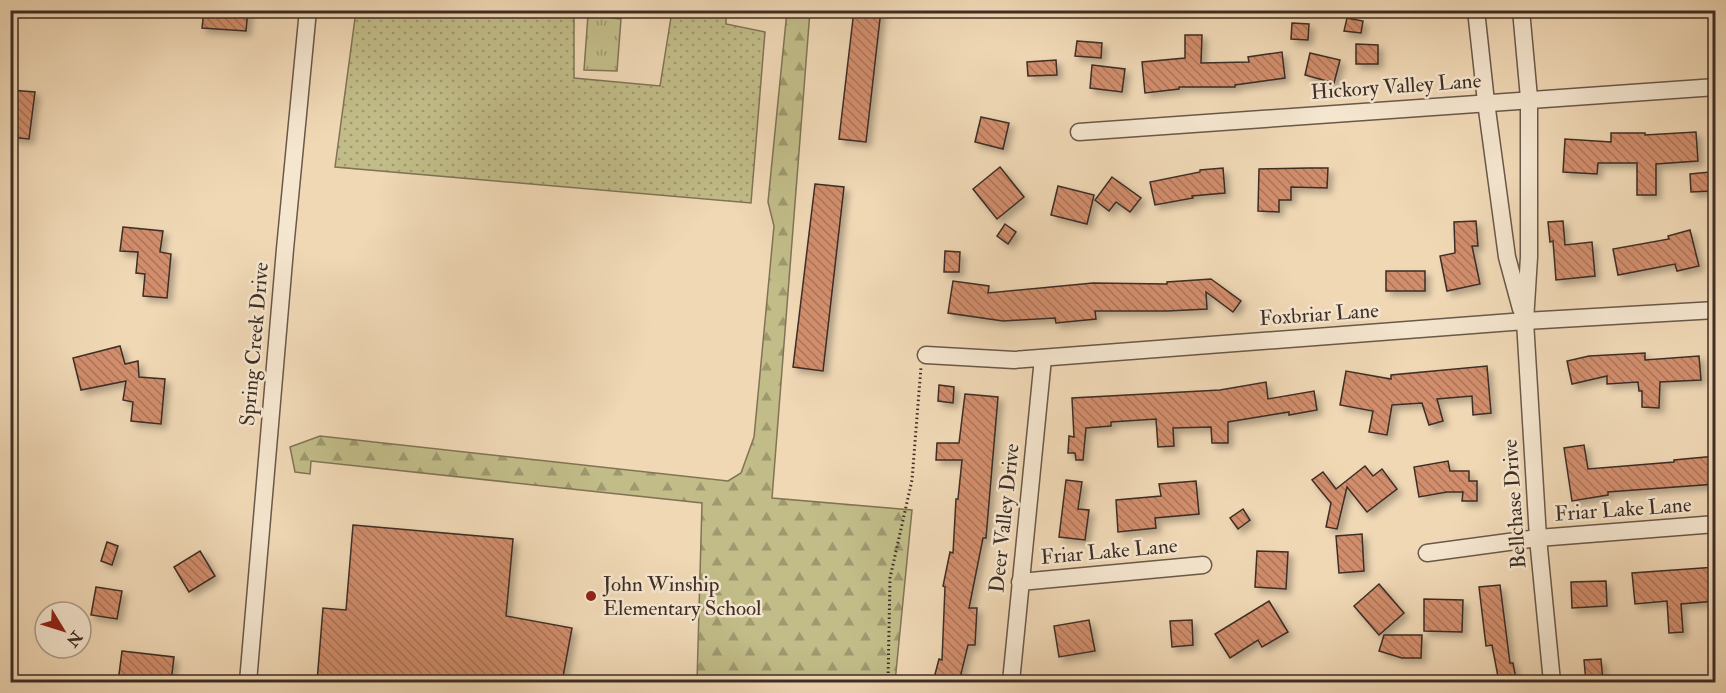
<svg xmlns="http://www.w3.org/2000/svg" width="1726" height="693" viewBox="0 0 1726 693" font-family="'IM FELL Double Pica',serif">
<style>
.grass{fill:url(#grass-dots);stroke:#807456;stroke-width:1.5}
.forest{fill:url(#forest-firs);stroke:#807456;stroke-width:1.5}
.park{fill:url(#park-tufts);stroke:#807456;stroke-width:1.5}
.building{fill:url(#building-back-hatch);stroke:#3e2d25;stroke-width:1.5;filter:url(#shadow)}
.lines{fill:none;stroke-linecap:round;stroke-linejoin:round}
.minor-casing{stroke:#6a5849;stroke-width:19}
.path{stroke:#3e2d25;stroke-width:3;stroke-dasharray:1.5 3;stroke-linecap:butt}
.minor{stroke:#f5e6cf;stroke-width:16}
.poi-dot{fill:#8f2418;stroke:#f5e6cf;stroke-width:2}
.labels{text-anchor:middle;stroke-width:5;stroke-linejoin:round;paint-order:stroke}
.street-label{font-size:21px;fill:#3e2d25;stroke:#f5e6cf}
.poi-label{font-size:21px;fill:#3e2d25;stroke:#f5e6cf;text-anchor:start}
</style>
<defs>
<pattern id="grass-dots" width="8" height="8" patternUnits="userSpaceOnUse" patternTransform="scale(1.5)"><rect width="8" height="8" fill="#c1bc88"/><path d="M2 2h.1M6 6h.1" fill="none" stroke="#9e996f" stroke-width="1.8" stroke-linecap="round"/></pattern>
<pattern id="forest-firs" width="22" height="20" patternUnits="userSpaceOnUse" patternTransform="scale(1.5)"><rect width="22" height="20" fill="#c1bc88"/><path d="M5 1l3.5 6h-7zM16 11l3.5 6h-7z" fill="#9e996f"/></pattern>
<pattern id="park-tufts" width="24" height="20" patternUnits="userSpaceOnUse" patternTransform="scale(1.5)"><rect width="24" height="20" fill="#c1bc88"/><path d="M3 7l-1-3M5 7V3M7 7l1-3M15 17l-1-3M17 17v-4M19 17l1-3" fill="none" stroke="#9e996f"/></pattern>
<pattern id="building-back-hatch" width="6" height="6" patternUnits="userSpaceOnUse" patternTransform="scale(1.5)"><rect width="6" height="6" fill="#d18d6c"/><path d="M-1 5l2 2M0 0l6 6M5-1l2 2" fill="none" stroke="#ab7459"/></pattern>
<filter id="shadow"><feDropShadow dx="4.5" dy="4.5" stdDeviation="3" flood-color="#0004"/></filter>
</defs>
<rect width="100%" height="100%" fill="#f0d8b5"/>
<filter id="stains"><feTurbulence type="fractalNoise" baseFrequency=".00333" numOctaves="4"/><feColorMatrix values="0 0 0 0 .2 0 0 0 0 .09 0 0 0 0 .02 0 0 0 .5 -.17"/></filter>
<radialGradient id="worn" r=".72"><stop offset=".6" stop-color="#630" stop-opacity="0"/><stop offset="1" stop-color="#630" stop-opacity=".3"/></radialGradient>
<polygon class="grass" points="356,11 576,11 574,14 574,78 660,86 672,11 726,11 726,24 765,32 751,203 335,167"/>
<polygon class="forest" points="787,11 810,11 772,498 912,510 895,682 697,682 702,503 311,461 310,474 295,472 290,447 320,436 728,481 741,473 754,437 774,226 768,202"/>
<polygon class="park" points="588,15 621,19 617,71 584,70"/>
<g class="building">
<polygon points="204,10 248,10 246,31 202,28"/>
<polygon points="854,10 881,10 866,142 839,139"/>
<polygon points="1347,18 1363,21 1361,33 1344,31"/>
<polygon points="1292,23 1309,24 1308,40 1291,39"/>
<polygon points="1185,35 1202,35 1201,63 1249,62 1248,57 1282,52 1285,78 1235,85 1235,87 1179,87 1179,89 1145,93 1142,62 1185,58"/>
<polygon points="1077,41 1102,43 1101,58 1075,56"/>
<polygon points="1356,44 1378,45 1378,64 1356,64"/>
<polygon points="1310,53 1340,60 1334,83 1305,75"/>
<polygon points="1056,60 1057,75 1028,76 1027,62"/>
<polygon points="1092,65 1125,69 1122,92 1090,88"/>
<polygon points="10,90 35,92 29,139 10,137"/>
<polygon points="981,117 1009,123 1003,149 975,142"/>
<polygon points="1696,132 1698,161 1656,164 1656,195 1637,195 1637,163 1598,163 1597,174 1563,172 1565,139 1611,142 1611,133 1645,133 1645,135"/>
<polygon points="1000,167 1024,197 997,219 973,189"/>
<polygon points="1223,168 1225,193 1192,196 1193,198 1155,205 1150,182 1200,172 1200,170"/>
<polygon points="1309,168 1328,168 1327,188 1291,187 1291,200 1279,200 1279,212 1258,211 1259,169"/>
<polygon points="1710,172 1711,191 1691,192 1690,174"/>
<polygon points="1112,177 1141,198 1130,212 1116,202 1109,211 1095,200"/>
<polygon points="815,184 844,187 823,371 793,367"/>
<polygon points="1058,186 1094,195 1087,224 1051,215"/>
<polygon points="1476,221 1478,246 1472,246 1480,284 1447,291 1440,256 1455,253 1454,222"/>
<polygon points="1563,221 1565,245 1592,242 1595,276 1556,280 1553,241 1550,242 1548,222"/>
<polygon points="1005,224 1016,232 1008,244 997,236"/>
<polygon points="123,227 163,231 160,252 171,254 167,298 143,296 145,274 136,273 138,252 120,251"/>
<polygon points="1690,230 1699,266 1677,271 1675,264 1618,275 1613,249 1669,239 1668,236"/>
<polygon points="945,251 960,252 959,272 944,272"/>
<rect x="1386" y="271" width="39" height="20"/>
<polygon points="1211,279 1241,301 1233,312 1206,292 1207,309 1168,311 1095,311 1096,319 1056,323 1055,318 1003,321 948,313 953,281 989,286 988,293 1093,283 1167,284 1167,282"/>
<polygon points="120,346 125,364 138,361 139,377 165,379 161,424 131,421 133,402 123,400 126,381 81,390 73,358"/>
<polygon points="1645,353 1645,360 1699,356 1701,380 1660,382 1659,408 1642,407 1642,391 1639,391 1638,382 1607,384 1607,376 1572,384 1567,361 1589,356"/>
<polygon points="1487,366 1491,413 1473,415 1472,396 1437,399 1443,421 1429,425 1422,403 1392,405 1387,435 1369,432 1373,411 1340,405 1346,371 1391,379 1391,375"/>
<polygon points="1266,382 1268,399 1314,391 1317,410 1289,415 1289,412 1228,422 1228,443 1212,443 1211,427 1173,428 1174,446 1158,447 1156,419 1111,422 1111,426 1086,428 1083,460 1076,460 1075,453 1068,453 1069,436 1074,437 1072,398 1220,390"/>
<polygon points="939,385 954,387 953,403 938,401"/>
<polygon points="965,394 998,397 986,538 983,538 969,608 977,608 975,645 968,645 959,682 933,682 939,659 942,660 945,587 943,586 950,552 953,553 956,499 958,499 962,460 936,460 937,443 959,443"/>
<polygon points="1584,445 1588,469 1674,462 1674,460 1716,456 1716,484 1608,492 1608,495 1572,501 1564,448"/>
<polygon points="1448,461 1450,471 1469,471 1469,481 1477,481 1477,501 1462,501 1463,492 1447,492 1419,497 1414,467"/>
<polygon points="1365,466 1373,476 1382,469 1397,489 1367,512 1347,487 1337,529 1326,527 1331,503 1312,480 1323,472 1336,489"/>
<polygon points="1066,480 1082,482 1078,509 1089,510 1085,540 1059,537"/>
<polygon points="1196,481 1199,514 1155,518 1156,528 1118,532 1116,500 1161,496 1159,484"/>
<polygon points="1243,509 1250,520 1238,529 1230,518"/>
<polygon points="353,525 513,539 506,616 572,628 562,682 545,682 501,675 501,682 317,682 323,608 346,610"/>
<polygon points="1362,534 1364,571 1339,573 1336,536"/>
<polygon points="107,542 118,546 112,565 101,561"/>
<polygon points="200,551 215,576 189,592 174,567"/>
<polygon points="1257,551 1288,552 1286,589 1255,587"/>
<polygon points="1716,567 1716,601 1681,604 1683,632 1669,633 1667,601 1635,604 1632,573"/>
<polygon points="1606,581 1607,606 1572,608 1571,582"/>
<polygon points="1379,584 1404,613 1379,635 1354,606"/>
<polygon points="1500,585 1510,663 1513,663 1516,679 1499,682 1492,645 1486,646 1479,587"/>
<polygon points="96,587 122,591 117,619 91,615"/>
<polygon points="1424,599 1463,600 1462,632 1424,631"/>
<polygon points="1269,601 1288,632 1262,647 1258,640 1230,658 1215,634"/>
<polygon points="1089,620 1095,651 1059,657 1054,626"/>
<polygon points="1192,620 1193,645 1172,647 1170,621"/>
<polygon points="1384,635 1422,635 1421,658 1402,658 1379,651"/>
<polygon points="122,651 174,657 171,682 144,679 143,682 118,682"/>
<polygon points="1601,659 1603,682 1586,682 1584,660"/>
</g>
<g class="lines">
<g class="minor-casing">
<g id="minor">
<polyline points="1476,10 1486,102 1507,257 1521,309"/>
<polyline points="1521,10 1529,98 1529,257 1525,321 1538,538 1552,682"/>
<polyline points="1079,132 1716,87"/>
<polyline points="926,355 1014,360 1525,321 1716,310"/>
<polyline points="1427,553 1538,538 1716,524"/>
<polyline points="1020,582 1203,565"/>
<polyline points="248,682 285,249 308,10"/>
<polyline points="1011,682 1043,358"/>
</g>
</g>
<polyline class="path" points="888,682 890,578 912,480 921,367"/>
<use href="#minor" class="minor"/>
</g>
<circle class="poi-dot" cx="591" cy="596" r="6"/>
<g class="labels">
<g class="street-label">
<text transform="translate(1396 86) rotate(-4)" y="7">Hickory Valley Lane</text>
<text transform="translate(1319 314) rotate(-4)" y="7">Foxbriar Lane</text>
<text transform="translate(254 344) rotate(-85)" y="7">Spring Creek Drive</text>
<text transform="translate(1514 504) rotate(-94)" y="7">Bellchase Drive</text>
<text transform="translate(1623 509) rotate(-4)" y="7">Friar Lake Lane</text>
<text transform="translate(1004 518) rotate(-84)" y="7">Deer Valley Drive</text>
<text transform="translate(1109 551) rotate(-5)" y="7">Friar Lake Lane</text>
</g>
<g class="poi-label">
<text x="603" y="591">John Winship<tspan x="603" dy="24">Elementary School</tspan></text>
</g>
</g>
<rect width="1726" height="693" fill="none" stroke="#f0d8b5" stroke-width="36"/>
<rect x="12" y="12" width="1702" height="669" fill="none" stroke="#3e2d25" stroke-width="3"/>
<rect x="18" y="18" width="1690" height="657" fill="none" stroke="#3e2d25" stroke-width="1.5"/>
<g transform="translate(63 630) rotate(128)"><circle r="28" fill="#f5e6cf" stroke="#ac9c8b" stroke-width="1.5"/>
<path d="M0-4.5L10 22L0 15L-10 22Z" fill="#8f2418"/>
<text y="-9" font-size="16" font-weight="bold" text-anchor="middle" fill="#3e2d25">N</text>
</g>
<rect width="100%" height="100%" filter="url(#stains)"/>
<rect width="100%" height="100%" fill="url(#worn)"/>
</svg>
